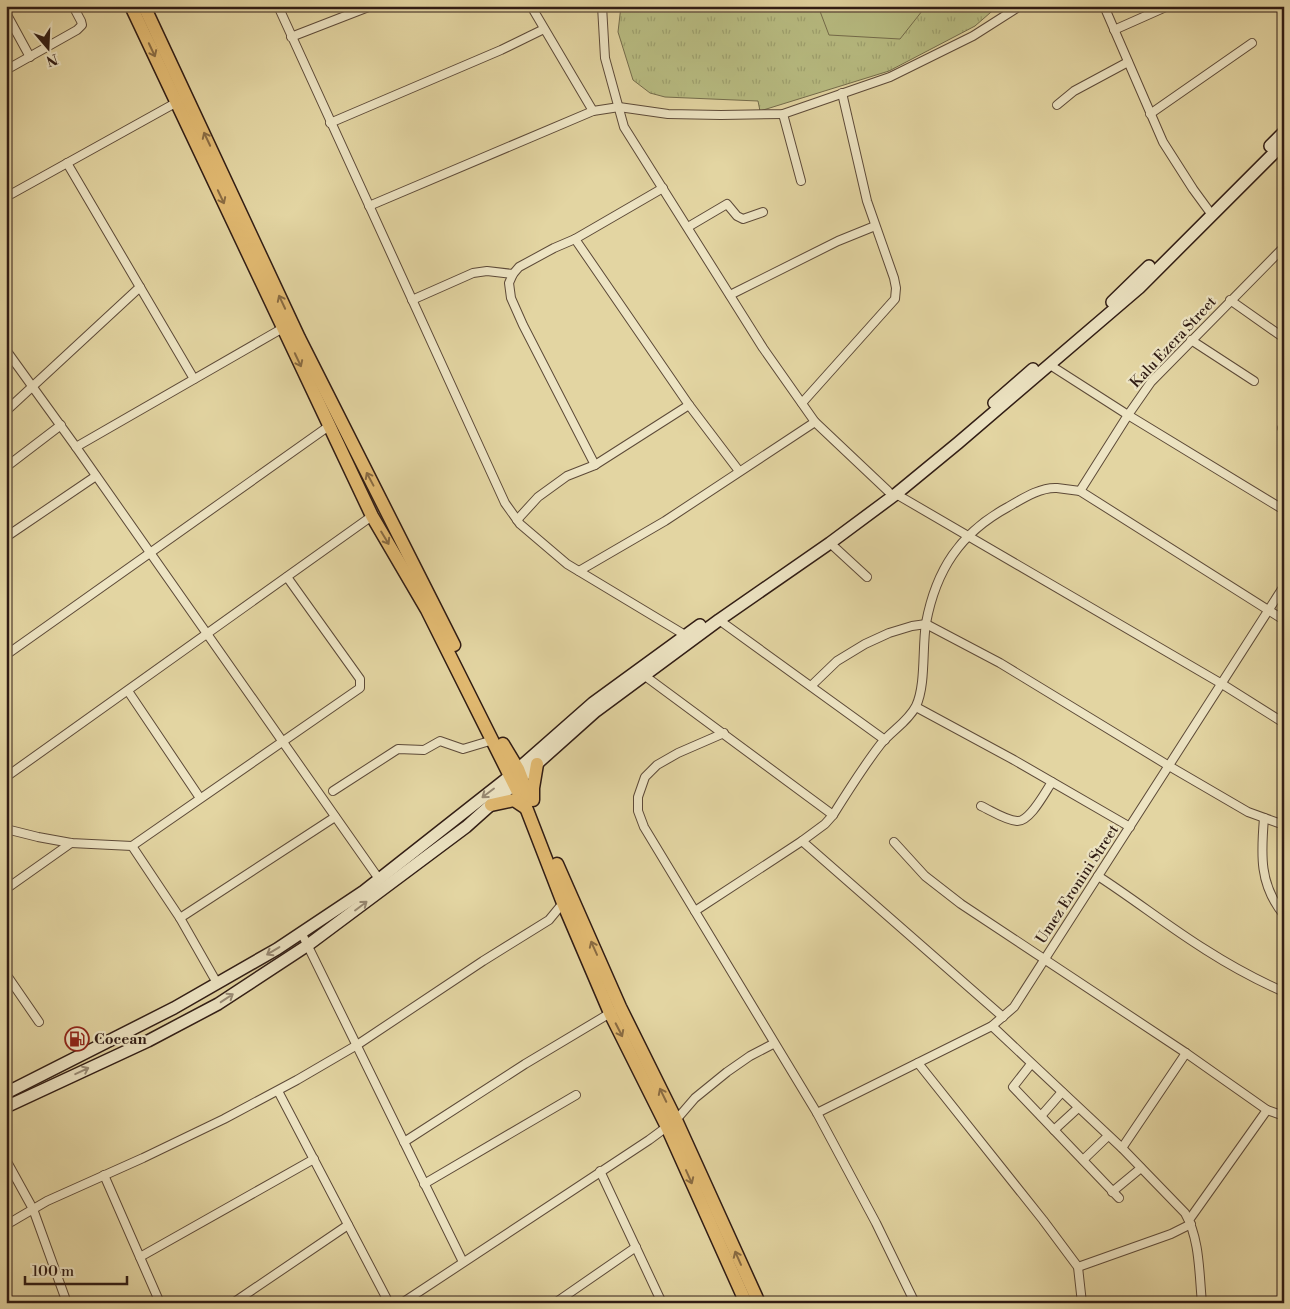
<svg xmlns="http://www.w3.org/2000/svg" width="1290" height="1309" viewBox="0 0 1290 1309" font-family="'Libre Bodoni',serif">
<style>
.grass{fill:url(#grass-tufts);stroke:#746c4b}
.garden{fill:#b8bc82;stroke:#746c4b}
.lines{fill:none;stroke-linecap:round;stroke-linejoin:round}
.minor-casing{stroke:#5d4a38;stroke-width:10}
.secondary-casing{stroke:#301c14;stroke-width:14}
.primary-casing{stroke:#301c14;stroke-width:15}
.minor{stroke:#ede4c3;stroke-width:8}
.secondary{stroke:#ede4c3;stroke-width:11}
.primary{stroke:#e2ba71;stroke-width:12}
.oneway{stroke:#896b42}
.oneway2{stroke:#988a74}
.labels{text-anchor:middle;stroke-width:4.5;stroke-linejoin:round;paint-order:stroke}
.street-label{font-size:15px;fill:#301c14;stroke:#ede4c3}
.poi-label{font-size:15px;font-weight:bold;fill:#301c14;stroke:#ede4c3;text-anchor:start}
</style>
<defs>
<pattern id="grass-tufts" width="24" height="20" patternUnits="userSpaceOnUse" patternTransform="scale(1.25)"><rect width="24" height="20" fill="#b8bc82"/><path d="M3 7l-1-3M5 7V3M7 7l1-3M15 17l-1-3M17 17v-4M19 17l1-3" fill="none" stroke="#9ea16f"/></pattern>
</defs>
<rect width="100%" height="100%" fill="#e3d5a2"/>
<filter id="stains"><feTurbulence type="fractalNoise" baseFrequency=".004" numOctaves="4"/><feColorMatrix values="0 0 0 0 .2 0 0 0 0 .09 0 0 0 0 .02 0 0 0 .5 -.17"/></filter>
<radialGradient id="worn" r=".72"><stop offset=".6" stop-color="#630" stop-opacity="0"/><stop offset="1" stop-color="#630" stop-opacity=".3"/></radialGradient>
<polygon class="grass" points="621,6 998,6 975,26 889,71 760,111 758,101 665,97 650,93 633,80 618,32"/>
<polygon class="garden" points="818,6 926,6 900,39 829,35"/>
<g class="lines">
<g class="minor-casing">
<g id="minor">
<polyline points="278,6 505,503 520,524 567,564 685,635"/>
<polyline points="531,6 593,111"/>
<polyline points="602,6 605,58 624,127 763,348 815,422 888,491"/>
<polyline points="1104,6 1163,142 1193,189 1212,215"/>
<polyline points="6,13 30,57"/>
<polyline points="1114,30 1168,6"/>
<polyline points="291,37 371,6"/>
<polyline points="6,70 77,30 82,25 81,21 73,6"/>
<polyline points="1057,105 1074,91 1128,62"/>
<polyline points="783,114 801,181"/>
<polyline points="1150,114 1252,43"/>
<polyline points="330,123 501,50 544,29"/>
<polyline points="67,163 194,379"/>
<polyline points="6,197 179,101"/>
<polyline points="369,206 593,111 619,107 668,114 721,115 783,114 890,77 973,36 1020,6"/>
<polyline points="688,227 727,204 737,216 743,219 763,212"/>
<polyline points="575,239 689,405 739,471"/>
<polyline points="730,295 838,241 875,226"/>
<polyline points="412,300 473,273 487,271 513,274"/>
<polyline points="1230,300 1284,338"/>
<polyline points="1191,340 1254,381"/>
<polyline points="6,350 76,447 379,879"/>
<polyline points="1050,365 1128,415 1284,510"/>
<polyline points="802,403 895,299 896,288 894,278 867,201 842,93"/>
<polyline points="6,411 140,287"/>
<polyline points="1282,428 1284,425"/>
<polyline points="76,447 283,328"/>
<polyline points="595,465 523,325 511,298 509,283 513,274 519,267 554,248 575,239 663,188"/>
<polyline points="6,467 61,425"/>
<polyline points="1080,491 1128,415 1151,382 1284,247"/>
<polyline points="896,494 1222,684 1284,723"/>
<polyline points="517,520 538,497 567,476 595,465 689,405"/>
<polyline points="6,537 96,476"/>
<polyline points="830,543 867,577"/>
<polyline points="579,571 665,521 815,422"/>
<polyline points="719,620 885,740"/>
<polyline points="6,655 329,426"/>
<polyline points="645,676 833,815"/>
<polyline points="811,686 837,661 865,644 889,633 912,626 926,624 1000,663 1169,766 1248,812 1284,825"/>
<polyline points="128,691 200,798"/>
<polyline points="916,707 1014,760 1130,827"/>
<polyline points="724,733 678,753 657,765 645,777 638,797 638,811 644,827 817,1113 876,1223 915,1303"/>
<polyline points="6,777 372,516"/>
<polyline points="333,791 398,749 424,750 440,741 463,749 493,740"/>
<path d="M981,806C992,811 1005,820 1017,821C1030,822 1045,792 1052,782"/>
<path d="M1264,818C1261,854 1259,885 1284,915"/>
<polyline points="6,829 38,837 71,843 132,846 180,918 217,983"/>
<polyline points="802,841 1003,1017"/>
<polyline points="894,842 925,876 961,904 1186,1053 1267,1110 1284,1116"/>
<polyline points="132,846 360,688 360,679 287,577"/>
<path d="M1098,876C1135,900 1169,927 1206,950C1231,966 1257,980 1284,992"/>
<polyline points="6,889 71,843"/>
<path d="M695,911L802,841L825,824L833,815C848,791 863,767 880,745C890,732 908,722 916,706C926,685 922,648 926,623C936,570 960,533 1008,507C1022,499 1040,487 1057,488C1065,489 1072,490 1080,491L1284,620"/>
<polyline points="180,918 335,817"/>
<polyline points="301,932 463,1262"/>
<polyline points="6,974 39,1022"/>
<path d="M992,1026L1122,1148L1185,1213C1200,1239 1199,1273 1202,1303"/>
<polyline points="918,1063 1043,1220 1078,1267 1082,1303"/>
<polyline points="1031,1064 1013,1087 1119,1198"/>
<polyline points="278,1091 389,1303"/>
<polyline points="817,1113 992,1026 1014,1007 1284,586"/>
<polyline points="1041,1116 1062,1092"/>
<polyline points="1054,1130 1078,1108"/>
<polyline points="404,1142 525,1064 612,1012"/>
<polyline points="1122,1148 1186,1053"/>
<polyline points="6,1160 33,1209 67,1303"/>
<polyline points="1083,1160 1108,1136"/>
<polyline points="600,1171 662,1303"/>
<polyline points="104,1175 160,1303"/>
<polyline points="424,1184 576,1095"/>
<polyline points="1112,1192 1141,1168"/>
<polyline points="1189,1220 1267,1110"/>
<polyline points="6,1225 47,1201 143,1158 224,1119 297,1080 357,1045 483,961 549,920 563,903"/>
<polyline points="140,1257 314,1159"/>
<polyline points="1078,1267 1171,1234 1191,1224"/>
<polyline points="233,1303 348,1225"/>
<polyline points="402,1303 649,1140 676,1120 695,1098 727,1072 750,1056 773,1044"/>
<polyline points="555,1303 636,1247"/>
</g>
</g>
<g class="secondary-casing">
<g id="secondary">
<polyline points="1270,146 1284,132"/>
<polyline points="1112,302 1149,266"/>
<polyline points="994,403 1033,369"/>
<polyline points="6,1093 174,1008 277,949 364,891 510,776 593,703 700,625"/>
<polyline points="6,1107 148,1041 218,1004 308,945 466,827 596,711 719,620 830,543 896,494 958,443 1139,288 1284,143"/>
</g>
</g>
<g class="primary-casing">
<g id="primary">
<polyline points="131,6 372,516 427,610 527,810 563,903 610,1013 667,1127 746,1303"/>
<polyline points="144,6 299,338 454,645"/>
<polyline points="503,744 518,769 530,800"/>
<polyline points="533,800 533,788 537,764"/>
<polyline points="491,805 514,800 526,808"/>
<polyline points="557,864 620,1007 676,1120 759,1303"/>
</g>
</g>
<use href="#minor" class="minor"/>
<use href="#secondary" class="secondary"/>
<use href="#primary" class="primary"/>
</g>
<defs><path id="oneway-shaft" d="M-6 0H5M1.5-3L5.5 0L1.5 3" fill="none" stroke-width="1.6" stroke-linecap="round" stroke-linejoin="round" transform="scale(1.25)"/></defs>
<g class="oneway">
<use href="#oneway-shaft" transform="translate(152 50) rotate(65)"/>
<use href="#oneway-shaft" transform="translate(207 139) rotate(-115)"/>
<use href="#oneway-shaft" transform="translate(221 197) rotate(65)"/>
<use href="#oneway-shaft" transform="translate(282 302) rotate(-115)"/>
<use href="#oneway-shaft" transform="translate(298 360) rotate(65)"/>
<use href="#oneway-shaft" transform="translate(370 479) rotate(-118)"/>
<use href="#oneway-shaft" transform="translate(385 538) rotate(59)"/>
<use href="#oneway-shaft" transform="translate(594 948) rotate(-114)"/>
<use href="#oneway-shaft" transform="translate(619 1030) rotate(63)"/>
<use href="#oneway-shaft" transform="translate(663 1095) rotate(-116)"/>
<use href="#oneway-shaft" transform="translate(689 1177) rotate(66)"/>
<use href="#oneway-shaft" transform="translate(738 1258) rotate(-114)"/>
</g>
<g class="oneway2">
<use href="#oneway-shaft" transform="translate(488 793) rotate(143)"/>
<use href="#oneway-shaft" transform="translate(361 906) rotate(-37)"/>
<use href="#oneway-shaft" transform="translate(273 951) rotate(149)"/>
<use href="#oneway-shaft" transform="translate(227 998) rotate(-33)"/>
<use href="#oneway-shaft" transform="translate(82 1071) rotate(-25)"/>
</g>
<defs>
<g id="fuel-ring" transform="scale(1.25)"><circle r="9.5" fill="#ede4c3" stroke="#8f2418" stroke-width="1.5"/><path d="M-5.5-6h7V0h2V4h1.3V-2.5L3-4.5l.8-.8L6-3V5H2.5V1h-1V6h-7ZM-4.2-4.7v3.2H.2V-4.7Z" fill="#8f2418"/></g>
</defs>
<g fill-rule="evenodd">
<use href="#fuel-ring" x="77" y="1039"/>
</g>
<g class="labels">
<g class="street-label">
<text transform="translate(1173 342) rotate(-47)" y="5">Kalu Ezera Street</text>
<text transform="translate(1077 884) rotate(-57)" y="5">Umez Eronini Street</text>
</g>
<g class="poi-label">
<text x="94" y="1044">Cocean</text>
</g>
</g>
<rect width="1290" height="1309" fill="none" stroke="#e3d5a2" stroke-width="25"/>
<rect x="8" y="8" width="1275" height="1294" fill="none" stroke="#301c14" stroke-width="2.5"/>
<rect x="12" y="12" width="1265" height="1284" fill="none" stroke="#301c14"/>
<g transform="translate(48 48) rotate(161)" stroke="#ede4c3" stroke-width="4" paint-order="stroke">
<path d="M0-4L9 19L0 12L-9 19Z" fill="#301c14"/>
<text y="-8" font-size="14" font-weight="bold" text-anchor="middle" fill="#301c14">N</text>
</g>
<path d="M25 1276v8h102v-8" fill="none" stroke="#301c14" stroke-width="2.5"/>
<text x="32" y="1276" font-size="15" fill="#301c14" stroke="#ede4c3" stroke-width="4" paint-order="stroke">100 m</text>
<rect width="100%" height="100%" filter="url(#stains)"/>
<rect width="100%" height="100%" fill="url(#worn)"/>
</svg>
